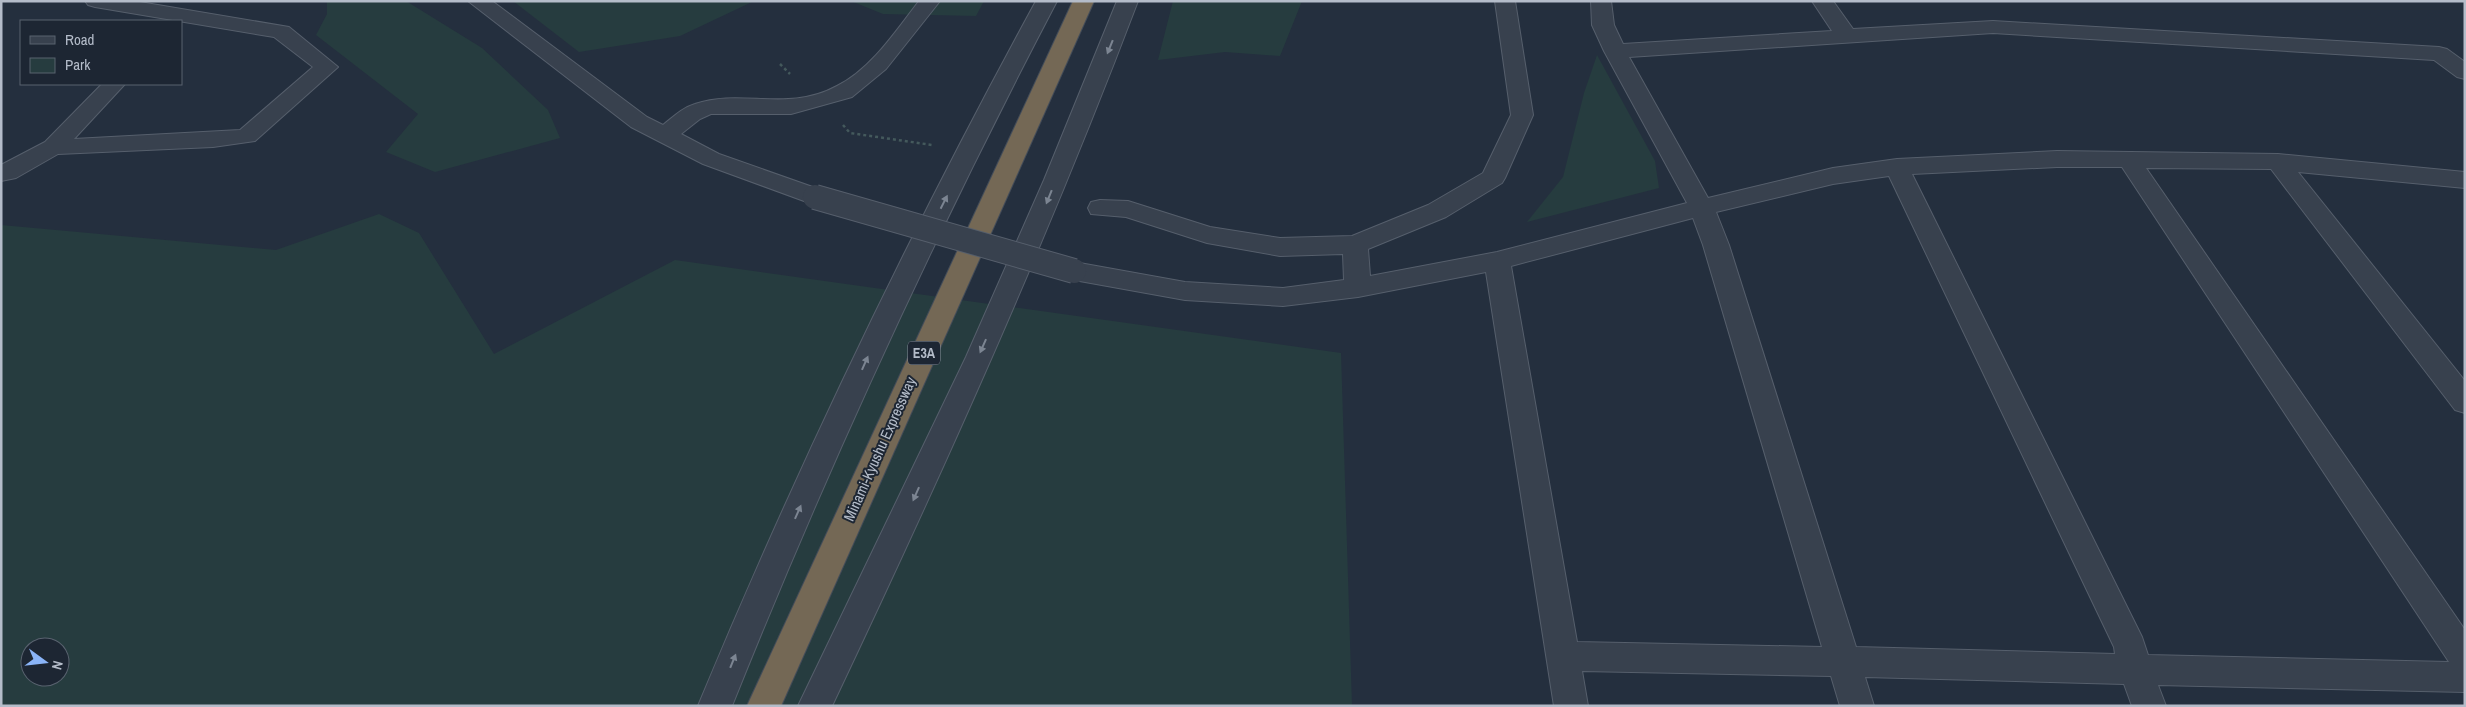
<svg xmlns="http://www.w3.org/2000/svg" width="2466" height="707" viewBox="0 0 2466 707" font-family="'Archivo Narrow',sans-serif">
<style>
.green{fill:#263c3f;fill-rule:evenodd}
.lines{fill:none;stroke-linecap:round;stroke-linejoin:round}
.minor-casing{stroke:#565f6c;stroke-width:2}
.highway-casing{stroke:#434c59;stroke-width:2}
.path{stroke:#44595c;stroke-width:2.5;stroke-dasharray:3 3;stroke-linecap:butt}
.minor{fill:#38414e;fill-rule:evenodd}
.highway{fill:#746855;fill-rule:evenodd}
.minor-bridge-casing{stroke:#565f6c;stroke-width:26;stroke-linecap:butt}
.minor-bridge{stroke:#38414e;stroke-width:24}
.oneway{fill:#7c8592}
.labels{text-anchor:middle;stroke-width:4;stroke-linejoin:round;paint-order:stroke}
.shield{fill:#1d2633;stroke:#878f9c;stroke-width:1}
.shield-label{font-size:14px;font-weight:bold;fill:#b4bcc9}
.street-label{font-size:15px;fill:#b4bcc9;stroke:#1d2633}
</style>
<rect width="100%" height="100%" fill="#242f3e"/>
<g class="green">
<polygon points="327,1 406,1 482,48 548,110 560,138 435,172 386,152 418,114 316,35 327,14"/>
<polygon points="513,1 754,1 680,36 579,52"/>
<polygon points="851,1 984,1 976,16 883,14"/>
<polygon points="1173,1 1302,1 1280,56 1225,52 1158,60"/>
<polygon points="1597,55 1655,161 1659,188 1527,222 1563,177 1584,93"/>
<path d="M379,214L419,233L494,354L675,260L1341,353L1352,706H1V225L276,250ZM30,647H60V677H30Z"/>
</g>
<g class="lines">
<g class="minor-casing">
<g id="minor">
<polygon points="85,1 134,1 289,27 338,67 255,141 213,147 58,154 16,178 1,181 1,165 45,142 102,84 125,84 74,139 240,130 313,67 274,37 95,7 88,5"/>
<path d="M468,1H492L647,117L663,125C673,117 682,108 695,104C742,88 788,113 837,86C871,69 896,31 919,1H940L886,69L852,97L791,114H711L700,119L681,134L719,154L824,191L827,197L824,203L815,205L703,164L631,127Z"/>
<path d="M1036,1H1057C937,230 828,466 732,706H698C798,465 911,230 1036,1Z"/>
<path d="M1117,1H1138C1047,241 942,474 832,706H798L966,357L1044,180Z"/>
<path d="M1495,1H1515L1533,115L1505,178L1502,183L1446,217L1368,249L1370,276L1497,252L1687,203L1604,51L1592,25L1591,1H1611L1614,25L1623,44L1832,31L1812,1H1833L1853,29L1993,21L2439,47L2447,49L2465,62V79L2457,77L2434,60L1993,33L1629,57L1708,198L1833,168L1897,159L2057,151L2278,154L2465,172V188L2298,172L2465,381V413L2455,410L2271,169L2146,168L2465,630V692L2158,685L2166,706H2132L2124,684L1865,677L1874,706H1840L1831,676L1582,671L1588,706H1554L1486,272L1358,297L1283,306L1185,300L1074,280L1065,277L1061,271L1065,265L1074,262L1185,282L1283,288L1344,280L1343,254L1280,256L1207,243L1126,217L1091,214L1088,208L1091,202L1100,200L1128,201L1210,227L1280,238L1352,236L1428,205L1483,173L1511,115ZM2057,167H2122L2449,662L2148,655L2142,637L1912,174ZM1889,176L2114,647L2115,654L1856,647L1729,245L1716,212L1833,184ZM1693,218L1703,245L1822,647L1577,642L1511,266Z"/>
</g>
</g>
<g class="highway-casing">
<polygon id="highway" points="1073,1 1094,1 781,706 747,706"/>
</g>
<g class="path">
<polyline points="780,64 790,74"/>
<polyline points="843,125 850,133 932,145"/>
</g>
<use href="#minor" class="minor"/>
<use href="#highway" class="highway"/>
<g class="minor-bridge-casing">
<polyline id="minor-bridge" points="815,197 1074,271"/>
</g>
<use href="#minor-bridge" class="minor-bridge"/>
</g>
<defs><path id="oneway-solid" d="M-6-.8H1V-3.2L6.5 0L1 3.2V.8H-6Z" transform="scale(1.25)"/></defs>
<g class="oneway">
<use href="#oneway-solid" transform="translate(1110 47) rotate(112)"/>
<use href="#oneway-solid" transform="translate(1049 197) rotate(112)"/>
<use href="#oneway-solid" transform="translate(944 202) rotate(-63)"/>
<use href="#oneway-solid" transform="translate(983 346) rotate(114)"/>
<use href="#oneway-solid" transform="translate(865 363) rotate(-66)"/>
<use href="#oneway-solid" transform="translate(916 494) rotate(114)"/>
<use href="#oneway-solid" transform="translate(798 512) rotate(-66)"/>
<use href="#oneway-solid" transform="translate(733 661) rotate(-68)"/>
</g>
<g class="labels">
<rect class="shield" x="908" y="341.5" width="32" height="23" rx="4"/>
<g class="shield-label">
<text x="924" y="358">E3A</text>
</g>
<g class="street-label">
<text transform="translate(880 449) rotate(-66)" y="5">Minami-Kyushu Expressway</text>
</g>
</g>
<rect width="2466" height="707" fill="none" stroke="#b4bcc9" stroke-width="5"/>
<rect x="20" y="20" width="162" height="65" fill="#1d2633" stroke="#59626f"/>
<rect x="30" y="36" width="25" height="8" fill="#38414e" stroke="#59626f"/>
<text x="65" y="45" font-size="15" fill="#b4bcc9">Road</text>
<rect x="30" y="58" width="25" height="15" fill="#263c3f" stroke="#59626f"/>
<text x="65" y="70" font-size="15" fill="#b4bcc9">Park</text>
<g transform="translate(45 662) rotate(105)"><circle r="24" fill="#1d2633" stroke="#59626f"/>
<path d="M0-4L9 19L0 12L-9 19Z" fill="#8ab4f8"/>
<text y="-8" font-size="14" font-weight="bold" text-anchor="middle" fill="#b4bcc9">N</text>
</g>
</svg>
